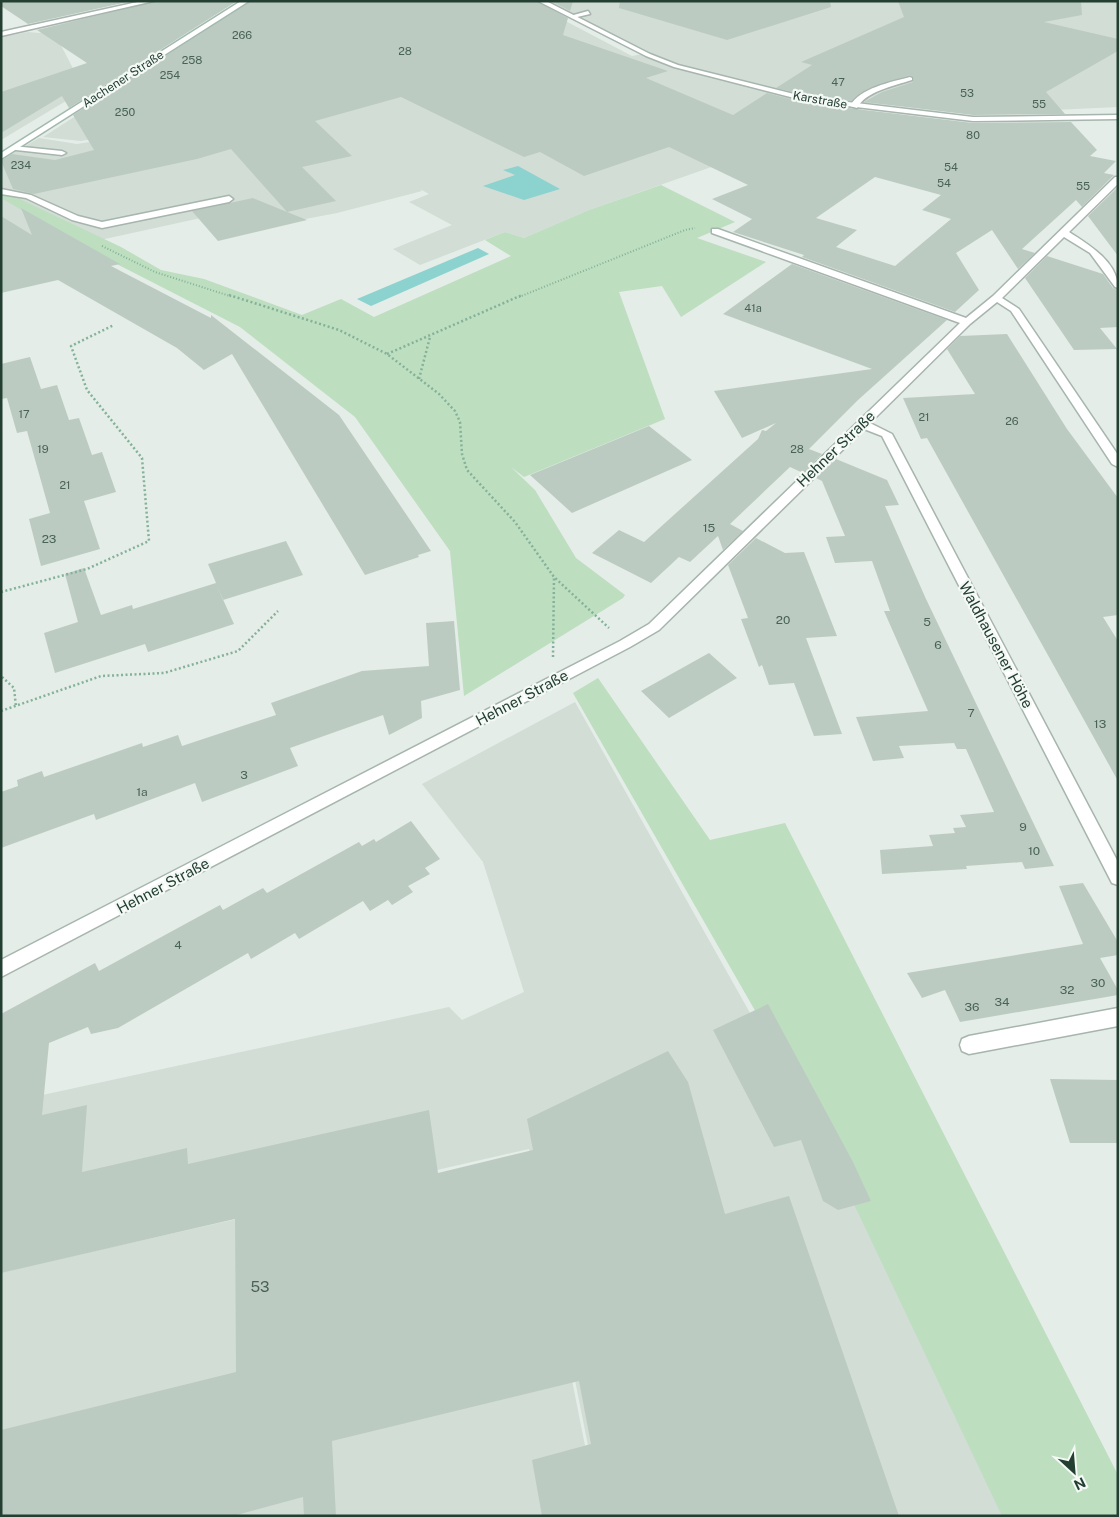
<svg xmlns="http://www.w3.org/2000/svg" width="1119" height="1517" viewBox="0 0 1119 1517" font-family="'Public Sans',sans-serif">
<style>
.built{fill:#d2ddd6}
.green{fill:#bddebf}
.water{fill:#8cd2cf}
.building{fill:#bccbc2;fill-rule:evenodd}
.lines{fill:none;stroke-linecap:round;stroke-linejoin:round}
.service-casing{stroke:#a6b5ad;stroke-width:3}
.minor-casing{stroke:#a6b5ad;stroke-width:3}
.secondary-casing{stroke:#a2b9ad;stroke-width:3}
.path-far1{stroke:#84b19a;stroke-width:2;stroke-dasharray:1 2;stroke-linecap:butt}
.path{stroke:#84b19a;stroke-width:2.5;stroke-dasharray:2 2.5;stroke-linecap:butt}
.service{fill:#fff;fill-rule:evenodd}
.minor{fill:#fff;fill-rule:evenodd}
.secondary{fill:#fff;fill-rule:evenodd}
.labels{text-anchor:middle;stroke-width:4.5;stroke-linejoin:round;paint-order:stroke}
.far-number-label{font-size:11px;fill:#496256}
.far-street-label{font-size:12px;fill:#233f32;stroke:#f4f9f6}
.number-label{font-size:12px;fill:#496256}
.street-label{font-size:15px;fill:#233f32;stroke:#f4f9f6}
.near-number-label{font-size:15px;fill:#496256}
</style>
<rect width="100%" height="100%" fill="#e4ede7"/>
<g class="built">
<polygon points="255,1 535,5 632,56 643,54 541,1 1118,1 1118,107 988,113 868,103 854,117 589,210 524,238 505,232 420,265 393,249 452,225 409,202 429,194 420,189 422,191 337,213 268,226 219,214 91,242 1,286 1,160 39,138 77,144 115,138 114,135 81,141 43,137"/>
<polygon points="53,30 79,80 96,83 1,140 1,37 28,32 39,33"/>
<polygon points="575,702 790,1084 1023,1516 602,1516 529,1149 1,1270 1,1104 449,1007 462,1020 524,992 483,862 422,784"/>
<polygon points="527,1154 599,1516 1,1516 1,1272"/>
</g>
<g class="green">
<polygon points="661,185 735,222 697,238 766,262 681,317 662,286 619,292 665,419 524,477 511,467 535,490 576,558 625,595 623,598 464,696 450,551 355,417 240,327 103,257 1,198 1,193 7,193 121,247 161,270 204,279 302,315 341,299 374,317 511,256 485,240 505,232 524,238 589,210"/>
<polygon points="598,678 710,840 785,823 1118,1475 1118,1516 1002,1516 796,1082 573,693"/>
</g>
<g class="water">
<polygon points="518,166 560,189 524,200 483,186 515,175 503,170"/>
<polygon points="478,248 489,254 371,306 357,299"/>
</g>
<g class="building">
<polygon points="1,1 132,1 28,24 1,6"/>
<polygon points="156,1 237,1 69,108 62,96 1,133 1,92 87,63 37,30"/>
<path d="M251,1H536L568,18L563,35L668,71L646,78L733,115L767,93L806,103L973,123L1071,122L1097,150L1090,156L1116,161L1104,173L1114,175L1082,207L1076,200L1022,249L1035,253L1018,269L992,230L956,253L979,290L955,312L802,257L804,255L733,232L752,219L712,199L748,185L669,147L584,176L540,152L524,157L401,97L315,121L352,156L302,167L336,201L287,212L231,149L197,159L34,194L13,189L1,161L12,154L55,160L94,150L73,115ZM875,177L941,195L922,210L951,219L895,266L836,247L857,230L816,218Z"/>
<polygon points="551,1 573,1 570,11"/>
<polygon points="620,1 830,1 831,7 727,40 619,8"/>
<polygon points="898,1 1081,1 1082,15 1044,22 1118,39 1118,51 1046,92 1065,114 973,115 864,102 882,92 913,82 914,78 910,75 868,89 852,101 806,95 776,88 812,65 801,62 904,17"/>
<polygon points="1118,187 1118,256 1088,216"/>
<polygon points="253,198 307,220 218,241 192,211"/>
<polygon points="21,208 120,264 111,266 211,318 211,315 339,415 431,551 418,555 419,557 365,575 232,354 204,370 177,348 58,280 1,293 1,216 32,235"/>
<polygon points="1047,256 1103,274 1113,288 1118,290 1118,327 1100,328 1117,349 1074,350 1025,278"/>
<polygon points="792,264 947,320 858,400 809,449 822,454 803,473 790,467 730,524 743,531 723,550 718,536 690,562 679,557 651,583 592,553 619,530 644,542 758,439 762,430 766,431 776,423 742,438 714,391 872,369 723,314"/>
<polygon points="1007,334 1067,429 1118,498 1118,615 1103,617 1118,641 1118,781 927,438 921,439 903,398 975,394 947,349 960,336"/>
<polygon points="30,357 41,389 57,385 69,420 79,418 92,455 102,452 116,492 84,501 100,549 41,566 29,519 50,513 27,431 17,433 7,398 1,399 1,364"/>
<polygon points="649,426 692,460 572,513 530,475"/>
<polygon points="836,459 887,480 899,505 885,506 926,599 1054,866 1025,869 1022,862 966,866 967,869 882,874 880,850 933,846 929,835 955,833 953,828 966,827 960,815 994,812 966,749 957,749 954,743 899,746 904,758 873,761 856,717 928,711 884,611 890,611 872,561 835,563 826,537 845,536 822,481 816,478"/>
<polygon points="756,538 785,553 804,552 837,636 806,638 842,734 814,736 794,683 769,685 762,665 759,667 741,619 748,618 728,565"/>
<polygon points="286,541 303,575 223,600 217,586 234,624 148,652 145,644 55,673 44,633 78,622 65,574 84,568 101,615 132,605 133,609 216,583 208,564"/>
<polygon points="454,621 460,690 421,701 422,718 389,735 383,715 290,748 298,766 202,802 195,783 96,820 94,814 1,848 1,792 18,786 17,780 42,771 44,777 142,743 143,747 178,735 182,746 276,715 271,703 362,671 429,666 426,623"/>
<polygon points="709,653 737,678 669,718 641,691"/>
<polygon points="411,821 440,859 425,868 430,874 408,886 413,892 392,905 388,900 370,911 363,901 299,939 295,933 251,959 248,953 118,1028 91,1034 88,1027 49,1043 42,1115 87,1105 82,1172 187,1148 188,1164 429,1110 438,1173 533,1150 527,1119 668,1051 688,1082 725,1214 789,1196 899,1516 542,1516 532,1460 591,1444 579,1381 332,1441 336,1516 304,1516 303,1497 233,1516 1,1516 1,1430 236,1372 235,1219 1,1273 1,1014 95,963 99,971 220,905 223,910 263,888 267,893 359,842 362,846 374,839 376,842"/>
<polygon points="1083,883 1118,942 1118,955 1100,958 1118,990 1118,995 960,1022 945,990 922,998 907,973 1083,944 1059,886"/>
<polygon points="768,1004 853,1162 871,1201 838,1210 823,1201 801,1140 774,1147 713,1030"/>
<polygon points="1050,1079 1118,1080 1118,1143 1070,1143"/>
</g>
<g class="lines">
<g class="service-casing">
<g id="service">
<polygon points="588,11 590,14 573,18 570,16"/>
<path d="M910,77L912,78V80C894,86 866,91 857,108L850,106C860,88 891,82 910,77Z"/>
<polygon points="13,146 62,151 66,153 62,155 16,150 13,150"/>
<polygon points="1,189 31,195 78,216 102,222 229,196 233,199 229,202 102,228 72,220 26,198 1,194"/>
</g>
</g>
<g class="minor-casing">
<g id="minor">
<polygon points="142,1 154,1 1,36 1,32"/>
<polygon points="538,1 546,1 650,54 678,65 806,97 973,117 1118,115 1118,119 973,121 806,101 674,67 646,56"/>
<path d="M1115,177H1118V184L1069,232C1088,244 1118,262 1118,288L1115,287L1090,253L1064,237L1002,298L1019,309L1118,455V467L1112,464L1011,311L997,302L970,324L870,423L892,434L1118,862V885L1112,883L882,436L864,429L659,630L630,647L1,977V960L620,641L649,624L960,323L712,233V229H718L966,318L993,296Z"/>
<polygon points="1118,1008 1118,1026 969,1054 962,1051 960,1045 962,1039 969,1036"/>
</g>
</g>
<g class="secondary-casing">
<polygon id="secondary" points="241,1 249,1 1,159 1,153"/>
</g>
<g class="path-far1">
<polyline points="102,246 155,272 233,297"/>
<polyline points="519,297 685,230 695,228"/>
</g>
<g class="path">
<polyline points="229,295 339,330 387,354 439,394 455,411 460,422 462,454 467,470 515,522 554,577 609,628"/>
<polyline points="387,354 522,295"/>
<polyline points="419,379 430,337"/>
<polyline points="1,592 87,569 149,541 142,458 87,390 71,346 114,325"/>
<polyline points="553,657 554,578"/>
<polyline points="2,677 14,688 16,707"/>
<polyline points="1,711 101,676 164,673 238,651 278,611"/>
</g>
<use href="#service" class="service"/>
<use href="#minor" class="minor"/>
<use href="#secondary" class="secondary"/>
</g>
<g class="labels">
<g class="far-number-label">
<text x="242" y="39">266</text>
<text x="405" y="55">28</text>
<text x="192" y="64">258</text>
<text x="170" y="79">254</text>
<text x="838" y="86">47</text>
<text x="967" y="97">53</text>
<text x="1039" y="108">55</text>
<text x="125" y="116">250</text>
<text x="973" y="139">80</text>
<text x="21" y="169">234</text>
<text x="951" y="171">54</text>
<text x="944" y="187">54</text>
<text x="1083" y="190">55</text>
<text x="753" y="312">41a</text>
<text x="24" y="418">17</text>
<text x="924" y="421">21</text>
<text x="1012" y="425">26</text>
<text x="43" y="453">19</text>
<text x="797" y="453">28</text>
<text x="65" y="489">21</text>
</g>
<g class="far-street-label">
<text transform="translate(123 79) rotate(-33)" y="4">Aachener Straße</text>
<text transform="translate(820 100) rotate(10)" y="4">Karstraße</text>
</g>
<g class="number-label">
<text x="709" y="532">15</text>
<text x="49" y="543">23</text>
<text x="783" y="624">20</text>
<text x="927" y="626">5</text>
<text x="938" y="649">6</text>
<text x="971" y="717">7</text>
<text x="1100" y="728">13</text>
<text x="244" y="779">3</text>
<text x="142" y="796">1a</text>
<text x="1023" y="831">9</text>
<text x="1034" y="855">10</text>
<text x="178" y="949">4</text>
<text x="1098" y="987">30</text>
<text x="1067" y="994">32</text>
<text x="1002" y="1006">34</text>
<text x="972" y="1011">36</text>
</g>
<g class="street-label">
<text transform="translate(836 449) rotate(-44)" y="5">Hehner Straße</text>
<text transform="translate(996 645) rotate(62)" y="5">Waldhausener Höhe</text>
<text transform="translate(522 698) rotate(-28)" y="5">Hehner Straße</text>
<text transform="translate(163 886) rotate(-28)" y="5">Hehner Straße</text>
</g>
<g class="near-number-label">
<text x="260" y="1292">53</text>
</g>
</g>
<rect width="1119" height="1517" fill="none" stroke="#233f32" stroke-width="5"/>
<g transform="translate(1074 1472) rotate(154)" stroke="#f4f9f6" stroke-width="4" paint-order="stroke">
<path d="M0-4L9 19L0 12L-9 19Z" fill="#233f32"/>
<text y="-8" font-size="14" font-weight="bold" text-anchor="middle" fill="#233f32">N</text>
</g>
</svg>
